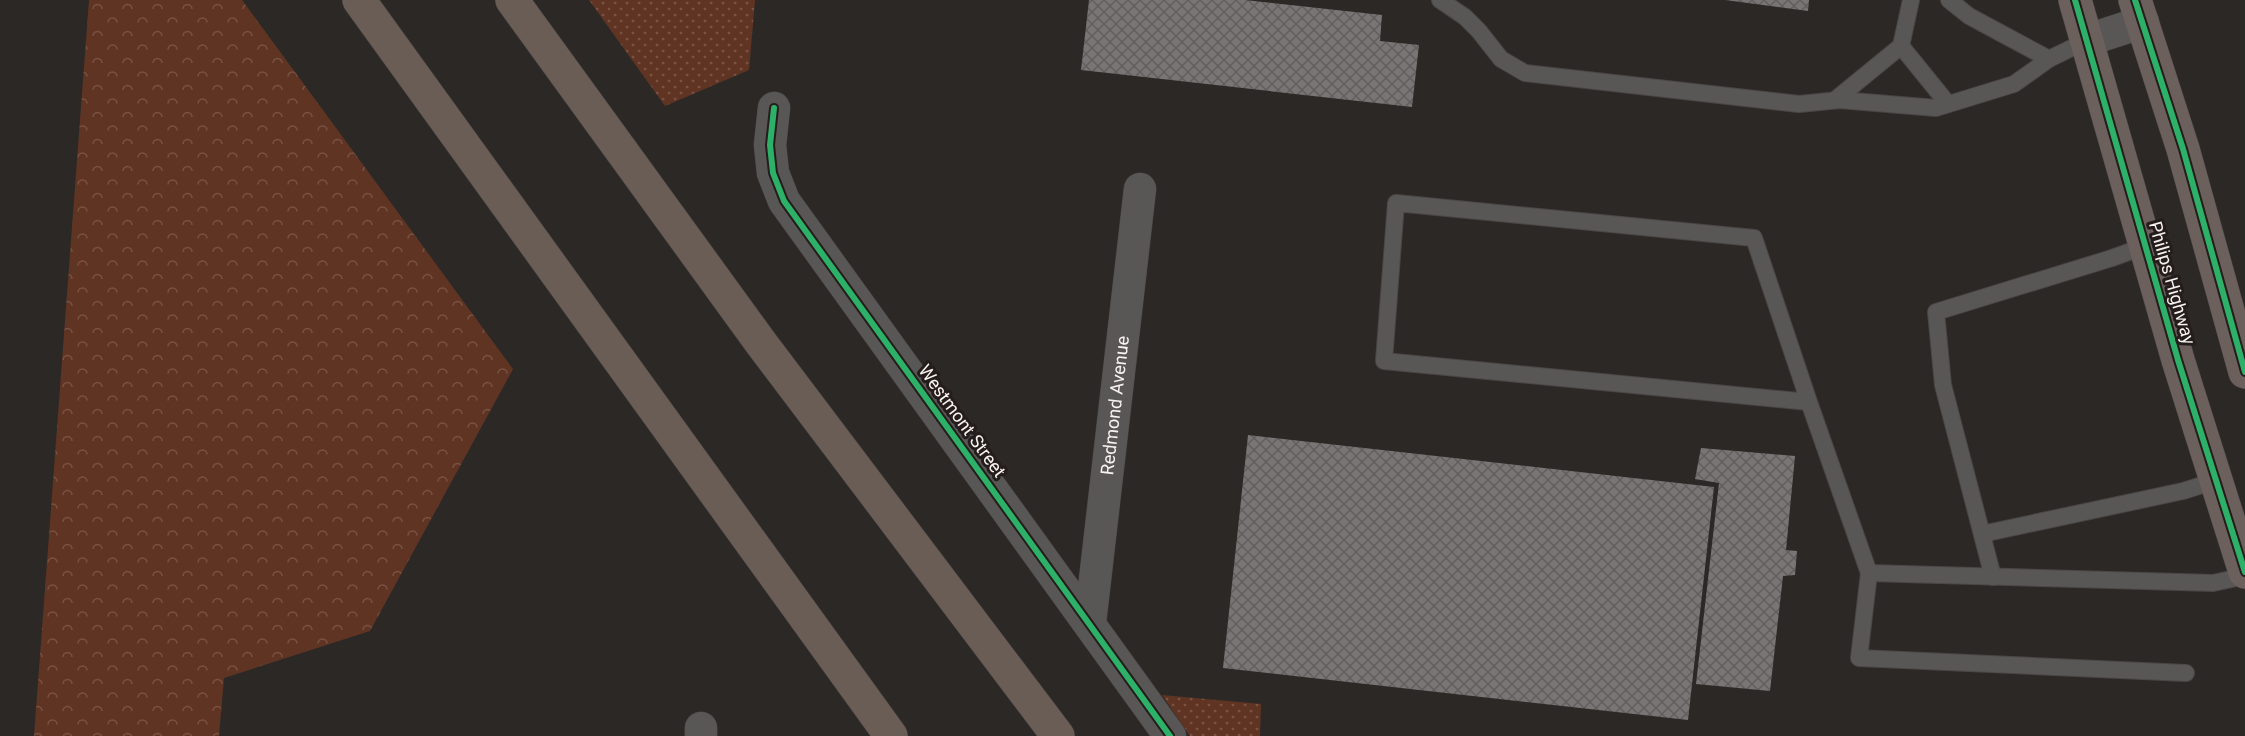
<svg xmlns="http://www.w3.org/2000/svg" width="2245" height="736" viewBox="0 0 2245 736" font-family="Roboto,sans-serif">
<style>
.grass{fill:url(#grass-dots)}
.forest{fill:url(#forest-crowns)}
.building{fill:url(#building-cross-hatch)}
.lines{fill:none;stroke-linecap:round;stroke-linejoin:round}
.service-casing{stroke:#4a4645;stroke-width:18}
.minor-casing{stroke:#4a4645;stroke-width:33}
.primary-casing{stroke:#4a4645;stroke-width:34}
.motorway-casing{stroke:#4a4645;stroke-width:34}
.service{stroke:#595756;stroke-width:16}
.minor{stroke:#595756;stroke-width:32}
.primary{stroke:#6b605c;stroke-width:33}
.motorway{stroke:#6a5d56;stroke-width:33}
.cycleway-casing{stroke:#241d1b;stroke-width:10}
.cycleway{stroke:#2db169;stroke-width:6}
.labels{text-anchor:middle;stroke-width:6;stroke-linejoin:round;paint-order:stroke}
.street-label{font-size:18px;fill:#f8f3f1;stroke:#241d1b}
</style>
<defs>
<pattern id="grass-dots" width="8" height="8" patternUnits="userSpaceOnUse" patternTransform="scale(1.5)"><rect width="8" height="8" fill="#603423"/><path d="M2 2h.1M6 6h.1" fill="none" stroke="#785243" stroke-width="1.8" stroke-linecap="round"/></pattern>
<pattern id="forest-crowns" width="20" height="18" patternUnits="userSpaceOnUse" patternTransform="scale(1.5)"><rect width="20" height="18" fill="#603423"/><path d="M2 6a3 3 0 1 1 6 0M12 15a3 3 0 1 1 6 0" fill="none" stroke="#785243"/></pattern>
<pattern id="building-cross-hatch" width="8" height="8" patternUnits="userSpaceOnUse" patternTransform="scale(1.5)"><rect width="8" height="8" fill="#787574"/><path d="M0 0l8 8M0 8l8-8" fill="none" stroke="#615f5e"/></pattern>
</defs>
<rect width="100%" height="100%" fill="#2c2826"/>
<g class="grass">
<polygon points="589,0 755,0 749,70 665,106"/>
<polygon points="1162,695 1261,704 1260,736 1190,736"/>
</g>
<polygon class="forest" points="89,0 242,0 513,369 370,631 224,678 219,736 34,736"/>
<g class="building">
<polygon points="1089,0 1245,0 1382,15 1380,41 1419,45 1412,107 1081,70"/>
<polygon points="1725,0 1809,0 1808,11"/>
<polygon points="1248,435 1714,487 1688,720 1223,668"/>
<polygon points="1701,448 1795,456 1786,550 1797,551 1795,575 1783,576 1770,691 1696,684 1719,483 1695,479"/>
</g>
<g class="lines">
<g class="service-casing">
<g id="service">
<polyline points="1440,0 1465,17 1479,31 1501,59 1525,73 1799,104 1840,100 1936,108 2014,84 2049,59 2088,40"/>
<polyline points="1949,0 1969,16 2049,59"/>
<polyline points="1901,46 1948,104"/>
<polyline points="1835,100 1901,46 1911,0"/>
<polyline points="1809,402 1384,361 1396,203 1754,238 1809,402 1869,573 2213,583 2245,576"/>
<polyline points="1982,534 2183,491 2215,481"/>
<polyline points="1869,573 1859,658 2186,673"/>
<polyline points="1993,577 1943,385 1936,312 2112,258 2145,246"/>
</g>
</g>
<g class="minor-casing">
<g id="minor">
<polyline points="2088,40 2143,22"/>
<polyline points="774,108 770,145 773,173 784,201 1170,736"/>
<path id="s1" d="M1090,623L1140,189"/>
<polyline points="701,728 701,736"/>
</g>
</g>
<g class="primary-casing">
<g id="primary">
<polyline points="2075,0 2178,360 2245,572"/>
<polyline points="2135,0 2183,149 2245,372"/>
</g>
</g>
<g class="motorway-casing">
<g id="motorway">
<polyline points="359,0 891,736"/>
<polyline points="512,0 761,343 1058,736"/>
</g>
</g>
<use href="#service" class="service"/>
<use href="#minor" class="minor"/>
<use href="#primary" class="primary"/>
<use href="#motorway" class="motorway"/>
<g class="cycleway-casing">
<g id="cycleway">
<polyline points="2075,0 2178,360 2245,572"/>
<polyline points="2135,0 2183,149 2245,372"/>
<polyline points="774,108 770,145 773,173 784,201 1170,736"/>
</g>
</g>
<use href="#cycleway" class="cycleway"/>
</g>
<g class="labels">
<g class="street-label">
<text transform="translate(2172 283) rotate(74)" y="6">Philips Highway</text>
<text dy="6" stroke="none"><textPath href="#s1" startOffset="219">Redmond Avenue</textPath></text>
<text transform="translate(962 421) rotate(54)" y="6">Westmont Street</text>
</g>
</g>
</svg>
